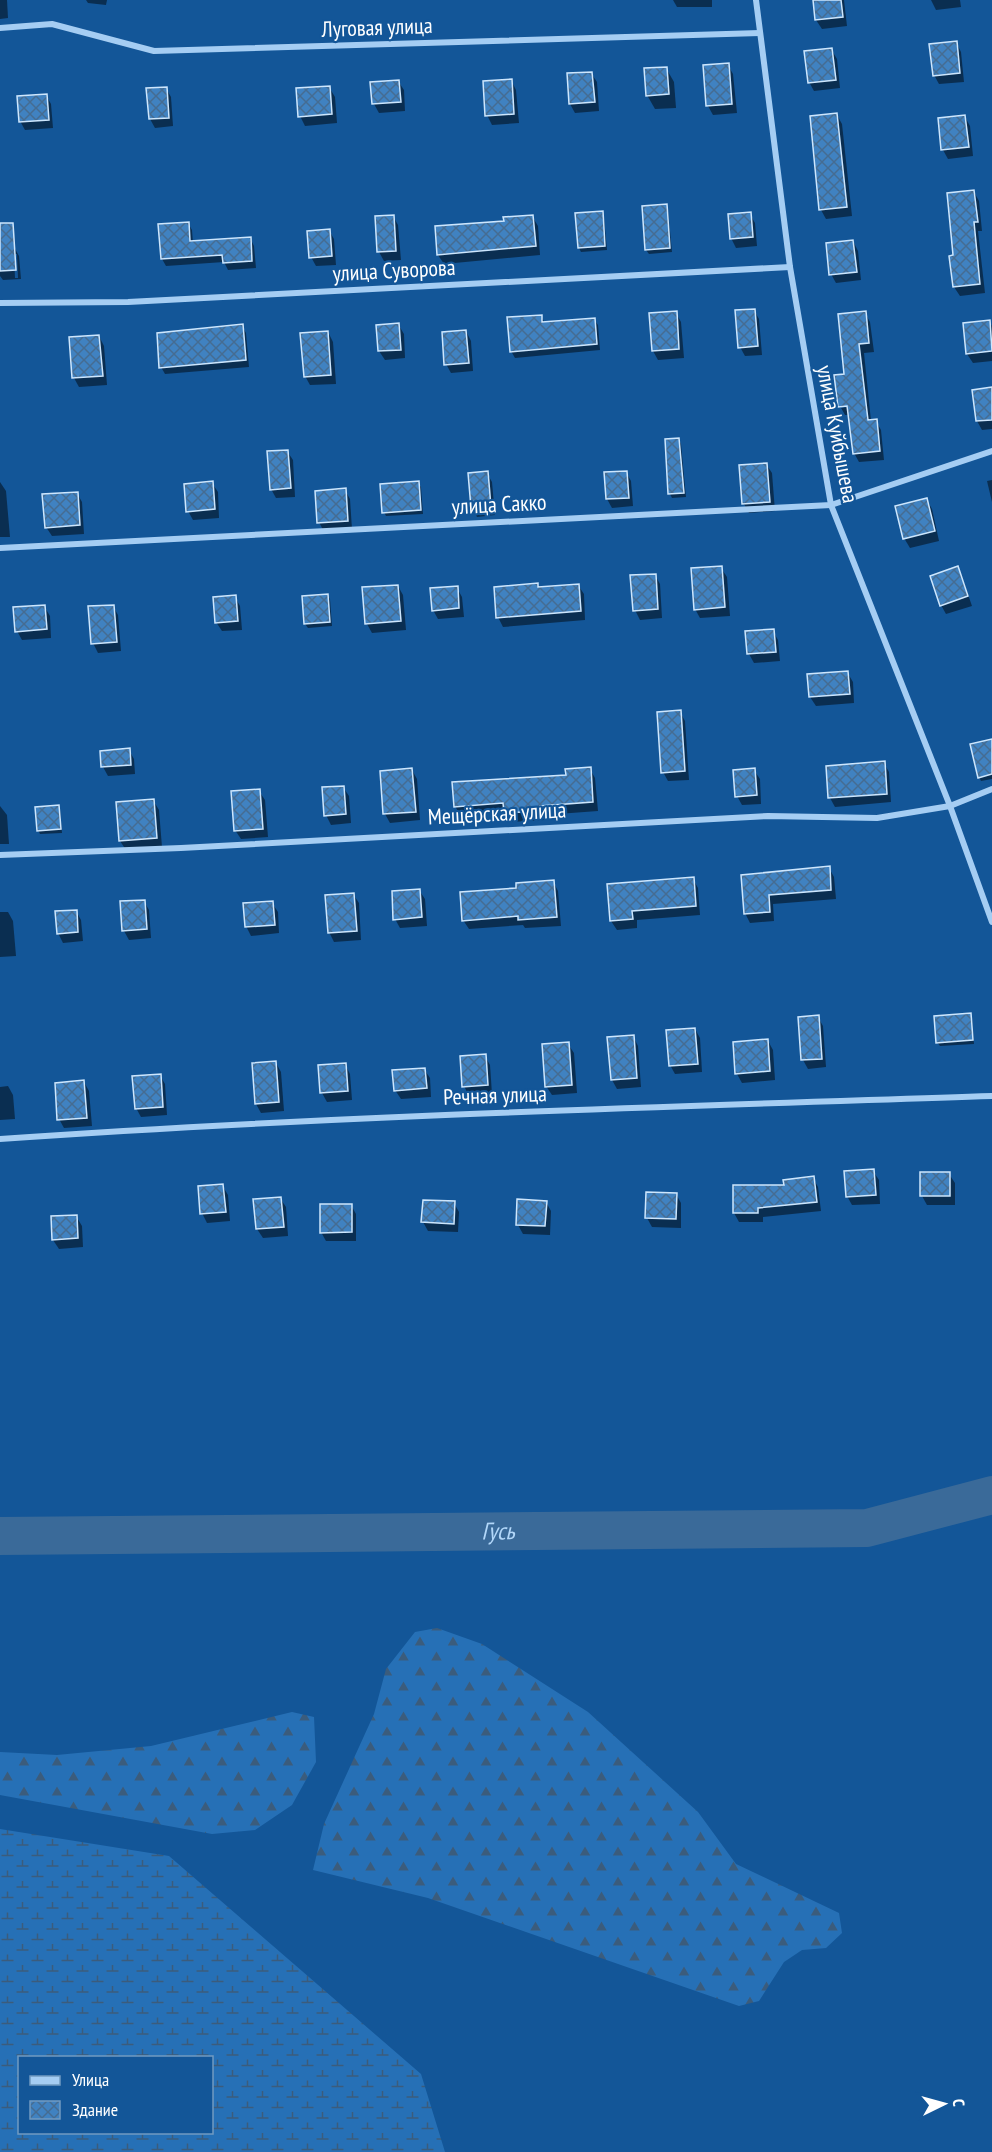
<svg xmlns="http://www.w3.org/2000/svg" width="992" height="2152" viewBox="0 0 992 2152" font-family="'PT Sans Narrow',sans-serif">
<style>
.forest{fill:url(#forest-firs)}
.wetland{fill:url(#wetland-marsh);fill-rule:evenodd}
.shadow{fill:#0007;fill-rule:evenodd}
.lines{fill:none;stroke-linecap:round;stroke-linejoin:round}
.river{stroke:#3a6a99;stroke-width:38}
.building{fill:url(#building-cross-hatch);stroke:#cde6fd;stroke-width:1.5}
.minor{stroke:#a5cdf3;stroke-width:6}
.labels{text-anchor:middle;stroke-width:4.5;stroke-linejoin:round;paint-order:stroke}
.street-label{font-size:22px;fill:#fff;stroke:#135698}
.water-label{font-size:24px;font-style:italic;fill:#b2d7f9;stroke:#135698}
</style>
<defs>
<pattern id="forest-firs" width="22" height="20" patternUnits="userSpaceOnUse" patternTransform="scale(1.5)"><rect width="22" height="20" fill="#2670b6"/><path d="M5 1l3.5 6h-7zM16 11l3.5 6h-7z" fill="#3b5c7c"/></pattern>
<pattern id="wetland-marsh" width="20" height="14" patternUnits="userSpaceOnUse" patternTransform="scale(1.5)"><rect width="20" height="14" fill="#2670b6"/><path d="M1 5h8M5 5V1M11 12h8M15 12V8" fill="none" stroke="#3b5c7c"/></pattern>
<pattern id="building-cross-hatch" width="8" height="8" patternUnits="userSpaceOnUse" patternTransform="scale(1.5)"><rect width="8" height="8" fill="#4082c1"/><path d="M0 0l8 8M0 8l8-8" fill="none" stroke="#456c92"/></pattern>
</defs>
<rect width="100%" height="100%" fill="#135698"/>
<g class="forest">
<polygon points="437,1628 482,1644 588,1712 698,1812 736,1864 839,1913 842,1933 826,1948 802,1950 784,1962 759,2001 739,2006 428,1898 313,1870 324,1824 374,1714 386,1669 415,1632"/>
<polygon points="292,1712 314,1717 316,1762 292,1805 255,1830 212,1834 0,1795 0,1752 57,1755 151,1746"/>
</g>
<path class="wetland" d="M0,1829L169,1856L421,2074L445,2152H0ZM20,2058H212V2132H20Z"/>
<g class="shadow">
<polygon points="0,0 7,0 8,18 0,19"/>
<polygon points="86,0 107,0 106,5 88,3"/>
<polygon points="673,0 712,0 712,7 677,7"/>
<polygon points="814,0 844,0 847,26 822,29 816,20"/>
<polygon points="960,0 961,7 936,10 931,0"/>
<polygon points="956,42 961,52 964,82 939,84 934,75"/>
<polygon points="831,49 837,59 840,88 814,91 809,82"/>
<polygon points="728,65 733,74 737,113 713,115 708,106"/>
<polygon points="666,68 674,82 676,108 655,109 647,95"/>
<polygon points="591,73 597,82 599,111 575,113 570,104"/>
<polygon points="511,80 516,90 519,123 492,125 487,115"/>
<polygon points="398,81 404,90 405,111 379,113 374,104"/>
<polygon points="329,87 335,97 337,123 305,126 300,116"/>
<polygon points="166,88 171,97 173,126 155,128 150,119"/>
<polygon points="46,95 51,104 53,128 25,130 20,121"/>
<polygon points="837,115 842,124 852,216 826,219 821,210"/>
<polygon points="965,117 970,126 973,156 948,159 943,150"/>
<polygon points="974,192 979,201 982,231 978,231 985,293 960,296 954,287 955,257"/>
<polygon points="666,206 668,210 672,252 649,254 646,250"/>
<polygon points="602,213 604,217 607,250 581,252 579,248"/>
<polygon points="750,214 755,223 757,246 736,248 731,238"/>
<polygon points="393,216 398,225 401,260 384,261 379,252"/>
<polygon points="532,216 538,226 540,255 444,264 438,255 505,222"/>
<polygon points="188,223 192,230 193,243 250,238 254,246 256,268 228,270 224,262 166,266 162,259"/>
<polygon points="329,230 334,239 336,265 316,266 311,257"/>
<polygon points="853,241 858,251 861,280 836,283 831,274"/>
<path d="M14,247L19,256L21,279L3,280L0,276V248ZM14,254H17L18,278H15Z"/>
<polygon points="754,310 759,319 762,355 745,356 740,347"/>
<polygon points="676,313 681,322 684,358 658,360 653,351"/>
<path d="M865,313L870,322L874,352L864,353L871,421H876L881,430L884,460L859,462L854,453L850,415H845L840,406L846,375ZM841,405L855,406L841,408Z"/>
<polygon points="541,316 545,323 594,319 598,325 600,350 515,358 511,351"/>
<polygon points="989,321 992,326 992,361 973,363 967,354"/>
<polygon points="398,324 404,334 405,358 385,360 379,351"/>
<polygon points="242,326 246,333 249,367 165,374 161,367"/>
<polygon points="466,331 471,341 473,371 451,373 446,364"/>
<polygon points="328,332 333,342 336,384 310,385 305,376"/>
<polygon points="99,336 104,346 107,385 79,387 74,378"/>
<polygon points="992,389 992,429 982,430 977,421 974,391"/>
<polygon points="679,440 681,444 686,497 672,498 670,494"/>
<polygon points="287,451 293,460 295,497 276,498 271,489"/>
<polygon points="766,464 772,473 775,511 749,513 744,504"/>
<polygon points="626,472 631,481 633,506 612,508 607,499"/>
<polygon points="487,473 492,482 495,515 477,517 472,507"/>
<polygon points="992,480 992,502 987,481"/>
<polygon points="0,482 6,491 10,537 0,537"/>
<polygon points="212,483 218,492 219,518 193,520 188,511"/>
<polygon points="418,483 421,487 423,514 386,516 384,512"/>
<polygon points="345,490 350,499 352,529 324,532 319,522"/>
<polygon points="77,493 82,502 84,534 52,536 46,527"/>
<polygon points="927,500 932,509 939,541 910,548 904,538"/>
<polygon points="721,568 727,577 730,616 700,618 695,609"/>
<polygon points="957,568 962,577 972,606 946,614 941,605"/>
<polygon points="655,575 660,584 662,618 640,620 635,610"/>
<polygon points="537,585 539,588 578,585 584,594 585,620 503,627 498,617"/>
<polygon points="398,586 403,595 406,630 372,633 367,624"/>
<polygon points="457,588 462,597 464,617 438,619 433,610"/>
<polygon points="327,595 330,599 332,626 308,628 305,624"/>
<polygon points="235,597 240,606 242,630 222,631 216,622"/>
<polygon points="44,606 50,616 51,638 22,640 17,631"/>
<polygon points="113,606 118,615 121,651 98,653 93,643"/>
<polygon points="773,631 778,640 780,661 754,663 749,654 747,632"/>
<polygon points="847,672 853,682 854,703 816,706 810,697"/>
<polygon points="680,712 685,721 689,780 668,781 663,772"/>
<polygon points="992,740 992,779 981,781 979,777"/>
<polygon points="129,750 134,759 135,774 108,776 103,767"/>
<polygon points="884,763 889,772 891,802 835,807 830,798"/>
<polygon points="590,769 595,778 598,811 544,815 544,820 511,822 505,812 460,815 455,806"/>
<polygon points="412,770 417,779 420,820 390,823 385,814"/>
<polygon points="754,770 760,779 761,804 742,805 737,796"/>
<polygon points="343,787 349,796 351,823 331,825 326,815"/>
<polygon points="259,791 265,800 268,837 241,839 235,830"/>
<polygon points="153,800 159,810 162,847 126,850 120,841"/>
<polygon points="0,806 7,815 9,844 0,844"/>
<polygon points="58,806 60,810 62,833 40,834 38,830"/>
<polygon points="829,868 834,877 836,899 773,904 774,921 750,923 745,913 742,877"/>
<polygon points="693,879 698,888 700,915 637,920 637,928 617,930 611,921"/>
<polygon points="553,881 558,891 561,926 525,928 523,925 469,929 463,920 518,889"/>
<polygon points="419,890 425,899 427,926 400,928 395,919"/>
<polygon points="353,894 359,903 361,940 334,942 329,932"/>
<polygon points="144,901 149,910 151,938 129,940 124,931"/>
<polygon points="272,903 278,912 279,933 251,936 246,926"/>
<polygon points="76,911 81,920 83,941 63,943 58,933"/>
<polygon points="0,912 8,912 13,921 16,956 0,957"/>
<polygon points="970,1015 972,1019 974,1044 940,1046 937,1042"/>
<polygon points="818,1017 823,1026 826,1067 808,1069 803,1060"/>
<polygon points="695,1029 700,1038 702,1072 675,1074 670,1065"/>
<polygon points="633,1036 638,1046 641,1087 617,1089 612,1080 609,1038"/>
<polygon points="768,1041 773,1050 775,1080 742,1083 737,1074"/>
<polygon points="568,1044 574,1053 577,1093 552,1095 546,1086"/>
<polygon points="485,1056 490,1065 492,1094 469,1096 464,1086"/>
<polygon points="276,1063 281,1072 284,1111 261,1113 256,1104"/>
<polygon points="345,1064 350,1074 352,1100 327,1102 322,1093"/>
<polygon points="424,1069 430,1078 431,1097 401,1099 395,1090"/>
<polygon points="160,1075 165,1084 167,1115 141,1117 136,1108"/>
<polygon points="84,1082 89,1091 92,1126 64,1128 59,1119"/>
<polygon points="8,1086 13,1095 15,1119 0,1120 0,1087"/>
<polygon points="873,1171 879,1180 880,1204 852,1205 847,1196"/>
<polygon points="949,1174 955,1183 955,1205 927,1205 922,1196"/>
<polygon points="813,1178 818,1187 821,1211 763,1217 763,1222 739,1222 734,1213 785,1186"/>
<polygon points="222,1185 228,1195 230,1221 207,1223 202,1213"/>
<polygon points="648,1193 676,1194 681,1203 681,1228 652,1227 647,1218"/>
<polygon points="280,1198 286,1207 288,1236 263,1238 257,1229 255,1200"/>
<polygon points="546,1202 551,1211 550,1235 523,1234 518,1225"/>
<polygon points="454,1203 459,1212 458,1232 428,1231 423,1222"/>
<polygon points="351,1205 356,1214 356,1241 326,1241 321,1232"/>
<polygon points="76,1216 82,1226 83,1247 59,1249 53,1240"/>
</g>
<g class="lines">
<path class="river" id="s1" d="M0,1536L867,1528L992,1495"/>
</g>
<g class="building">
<polygon points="813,0 841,0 843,17 815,20"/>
<polygon points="957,41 960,73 933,76 929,44"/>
<polygon points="832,48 836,80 808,83 804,51"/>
<polygon points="729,63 732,104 706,106 703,65"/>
<polygon points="667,67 669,94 646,96 644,68"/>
<polygon points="592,72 595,102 569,104 567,73"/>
<polygon points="512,79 514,114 485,116 483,81"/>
<polygon points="399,80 401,102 372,104 370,82"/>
<polygon points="330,86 332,114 298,117 296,88"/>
<polygon points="167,87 169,118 149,119 146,88"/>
<polygon points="47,94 49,120 19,122 17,96"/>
<polygon points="837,113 847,207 819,210 810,116"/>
<polygon points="965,115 969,147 941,150 938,118"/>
<polygon points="974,190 978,222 974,222 980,284 953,287 949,256 953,255 947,193"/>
<polygon points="667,204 670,248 645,250 642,206"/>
<polygon points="603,211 605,246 578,248 575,213"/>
<polygon points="751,212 753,237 730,239 728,214"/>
<polygon points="394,215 396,251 377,252 375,216"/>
<polygon points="533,215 536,246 437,255 435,226 504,221 503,217"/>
<polygon points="189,222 190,241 251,237 252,261 223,263 222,255 161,259 158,224"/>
<polygon points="0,223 13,223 16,270 0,271"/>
<polygon points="330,229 332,256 309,258 307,231"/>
<polygon points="853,240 857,272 829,275 826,243"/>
<polygon points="755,309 758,346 738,348 735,310"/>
<polygon points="677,311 679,349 652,351 649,313"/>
<polygon points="866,311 869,343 859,344 868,420 877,419 880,451 853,454 847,406 838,407 834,375 844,374 838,314"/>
<polygon points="542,315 542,322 595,318 597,344 510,352 507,317"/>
<polygon points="990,320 992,351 966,354 963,323"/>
<polygon points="399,323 401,350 378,351 376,325"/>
<polygon points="243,324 246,360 159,368 157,333"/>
<polygon points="466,330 469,363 444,365 442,332"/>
<polygon points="328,331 331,375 304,377 300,333"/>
<polygon points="99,335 103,376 72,378 69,337"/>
<polygon points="992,387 992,420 976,421 972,390"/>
<polygon points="679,438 684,493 668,494 665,439"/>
<polygon points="288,450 291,488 270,490 267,451"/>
<polygon points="767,463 770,502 742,504 739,465"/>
<polygon points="488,471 491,507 471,508 468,473"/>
<polygon points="627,471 629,498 606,499 604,472"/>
<polygon points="213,481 215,509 186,512 184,484"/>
<polygon points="419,481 421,510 382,513 380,484"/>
<polygon points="346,488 348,521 317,523 315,491"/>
<polygon points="78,492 80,525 45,528 42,494"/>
<polygon points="927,498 935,531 903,539 895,506"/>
<polygon points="722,566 725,607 694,610 691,568"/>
<polygon points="958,566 968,596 940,606 930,576"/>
<polygon points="656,574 658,609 633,611 630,575"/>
<polygon points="538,583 538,587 579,584 581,611 496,618 494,587"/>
<polygon points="398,585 401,621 365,624 362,587"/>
<polygon points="458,586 459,608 432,611 430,588"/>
<polygon points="328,594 330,622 304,624 302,596"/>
<polygon points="236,595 238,621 215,623 213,597"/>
<polygon points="45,605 47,629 15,632 13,607"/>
<polygon points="114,605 117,642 91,644 88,606"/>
<polygon points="774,629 776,652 747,654 745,631"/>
<polygon points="848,671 850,694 809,697 807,674"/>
<polygon points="681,710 685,771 661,773 657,712"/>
<polygon points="992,739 992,774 978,778 970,744"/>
<polygon points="130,748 131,765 101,767 100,751"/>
<polygon points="885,761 887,794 828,798 826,766"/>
<polygon points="591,767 593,802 540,806 540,811 504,813 503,803 454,807 452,782 566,775 565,769"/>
<polygon points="412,768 416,812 383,814 380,771"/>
<polygon points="755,768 757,795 735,797 733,770"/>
<polygon points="344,786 346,814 324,816 322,787"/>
<polygon points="260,789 263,829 234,831 231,791"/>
<polygon points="154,799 157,838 119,841 116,802"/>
<polygon points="59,805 61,829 37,831 35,807"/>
<polygon points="830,866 831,890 769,895 770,912 744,914 741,875"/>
<polygon points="694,877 696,906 632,911 633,919 610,921 607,884"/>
<polygon points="554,880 557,917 518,920 518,916 462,921 460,892 516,888 516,883"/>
<polygon points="420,889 422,917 393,920 392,891"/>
<polygon points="354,893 357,931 328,933 325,895"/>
<polygon points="145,900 147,929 122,931 120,901"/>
<polygon points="273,901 275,925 245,927 243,903"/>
<polygon points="77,910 78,932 57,934 55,911"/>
<polygon points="971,1013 973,1040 936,1043 934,1016"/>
<polygon points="819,1015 822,1059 801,1060 798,1017"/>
<polygon points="695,1028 698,1064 669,1066 666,1030"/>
<polygon points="634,1035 637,1078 611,1080 607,1037"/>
<polygon points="768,1039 770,1071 735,1074 733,1042"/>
<polygon points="569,1042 572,1085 545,1087 542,1044"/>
<polygon points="486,1054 488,1085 462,1087 460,1056"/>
<polygon points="276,1061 279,1102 255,1104 252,1063"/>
<polygon points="346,1063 348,1091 320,1093 318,1065"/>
<polygon points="425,1068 427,1088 394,1091 392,1070"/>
<polygon points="161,1074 163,1107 135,1109 132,1076"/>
<polygon points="84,1080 87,1118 57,1120 55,1083"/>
<polygon points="874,1169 876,1195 846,1197 844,1171"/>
<rect x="920" y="1172" width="30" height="24"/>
<polygon points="814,1176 817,1202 758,1208 758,1213 733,1213 733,1185 784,1185 783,1180"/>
<polygon points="223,1184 226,1212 200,1214 198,1186"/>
<polygon points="646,1192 677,1193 676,1219 645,1218"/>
<polygon points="281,1197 284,1227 256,1229 253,1199"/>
<polygon points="517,1199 547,1201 545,1226 516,1225"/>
<polygon points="423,1200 455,1201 454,1224 421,1222"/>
<polygon points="320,1204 352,1204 352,1232 320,1233"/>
<polygon points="77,1215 78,1238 52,1240 51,1216"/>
</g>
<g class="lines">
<g class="minor">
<polyline points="756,0 790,267 831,505 950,806 992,922"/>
<polyline points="0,28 52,24 154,51 760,33"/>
<polyline points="0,303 128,302 790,267"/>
<polyline points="0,548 831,505 992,451"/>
<polyline points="0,855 181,848 768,816 877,818 950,806 992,789"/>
<path d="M0,1139C330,1116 661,1107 992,1096"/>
</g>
</g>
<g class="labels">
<g class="street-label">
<text transform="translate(377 27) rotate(-2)" y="8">Луговая улица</text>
<text transform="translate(394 270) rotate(-3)" y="8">улица Суворова</text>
<text transform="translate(838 434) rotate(79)" y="8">улица Куйбышева</text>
<text transform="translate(499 504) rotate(-3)" y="8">улица Сакко</text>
<text transform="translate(497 813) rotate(-3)" y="8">Мещёрская улица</text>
<text transform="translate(495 1095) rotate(-2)" y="8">Речная улица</text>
</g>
<g class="water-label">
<text dy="8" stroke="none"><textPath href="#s1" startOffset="498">Гусь</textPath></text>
</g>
</g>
<rect x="18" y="2056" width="195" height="78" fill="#135698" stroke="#719ac1" stroke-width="1.5"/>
<rect x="30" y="2076" width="30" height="9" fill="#a5cdf3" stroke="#719ac1" stroke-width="1.5"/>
<text x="72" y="2086" font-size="18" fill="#ffffff">Улица</text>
<rect x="30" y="2101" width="30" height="18" fill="url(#building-cross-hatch)" stroke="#719ac1" stroke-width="1.5"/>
<text x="72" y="2116" font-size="18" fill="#ffffff">Здание</text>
<g transform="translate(944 2104) rotate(85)" stroke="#135698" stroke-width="4.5" paint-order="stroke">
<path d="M0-4.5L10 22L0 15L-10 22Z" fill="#ffffff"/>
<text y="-9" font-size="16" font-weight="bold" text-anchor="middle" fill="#ffffff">С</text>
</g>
</svg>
